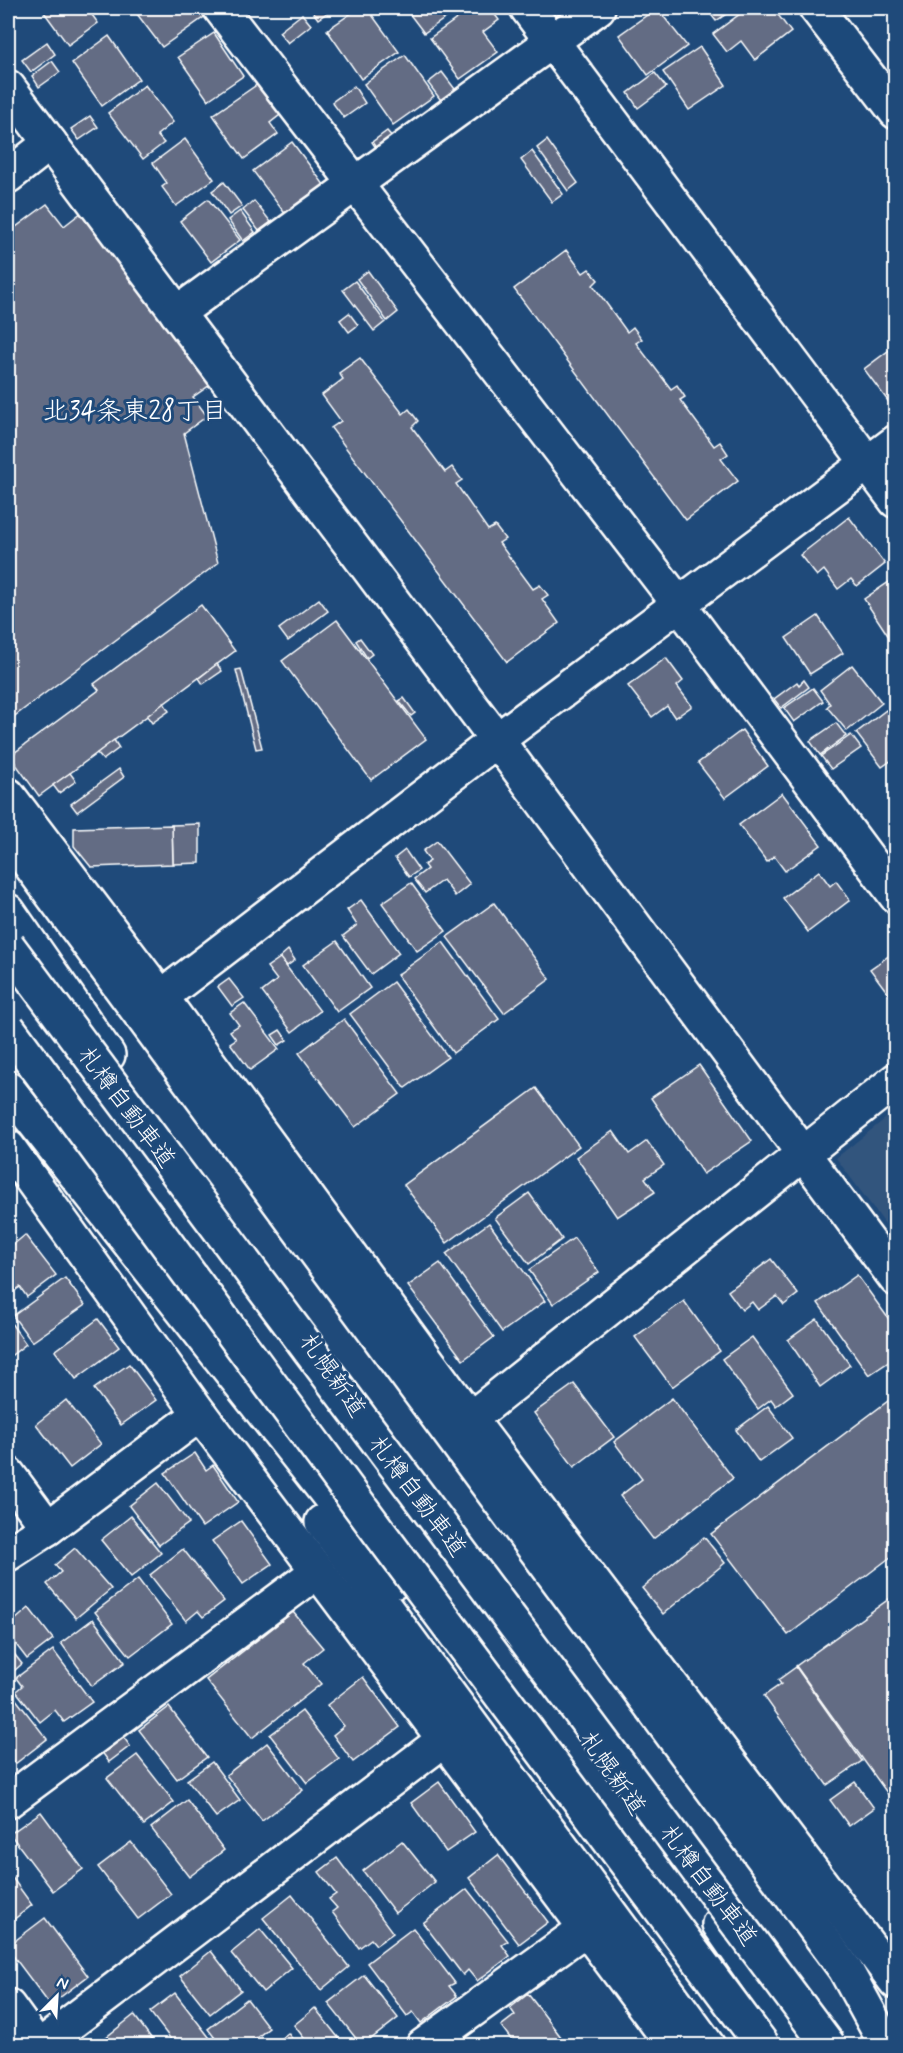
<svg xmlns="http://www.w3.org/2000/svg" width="903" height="2053" viewBox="0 0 903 2053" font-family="Mynerve,'Klee One',sans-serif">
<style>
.built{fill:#33547d}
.building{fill:#636c84;stroke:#fff;stroke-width:1.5}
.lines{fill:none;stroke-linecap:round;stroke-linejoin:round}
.minor-casing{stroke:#fff;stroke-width:38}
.highway-casing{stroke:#fff;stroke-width:38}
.minor{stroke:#1f4a7a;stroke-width:33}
.highway{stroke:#1f4a7a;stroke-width:33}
.highway-bridge-casing{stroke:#fff;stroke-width:38;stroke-linecap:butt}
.highway-bridge{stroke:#1f4a7a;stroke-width:33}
.labels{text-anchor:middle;stroke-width:6;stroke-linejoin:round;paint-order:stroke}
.street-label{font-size:24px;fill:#fff;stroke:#1f4a7a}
.neighbourhood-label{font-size:26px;fill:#fff;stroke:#1f4a7a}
</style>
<rect width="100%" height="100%" fill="#1f4a7a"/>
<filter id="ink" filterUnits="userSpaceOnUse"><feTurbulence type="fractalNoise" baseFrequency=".0167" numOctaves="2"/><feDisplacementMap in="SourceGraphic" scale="12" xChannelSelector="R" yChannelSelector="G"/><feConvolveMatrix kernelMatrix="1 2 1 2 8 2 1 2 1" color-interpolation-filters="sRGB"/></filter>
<g filter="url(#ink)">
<polygon class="built" points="895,1111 895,1237 836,1158"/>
<g class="building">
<polygon points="41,8 87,8 98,23 68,45"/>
<polygon points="138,8 201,8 207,15 162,47 134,10"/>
<polygon points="310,8 334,8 318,19"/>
<polygon points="359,8 367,8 399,52 361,79 327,30"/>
<polygon points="405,8 460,8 424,33"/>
<polygon points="472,8 490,8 499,20 483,32 498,52 460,79 430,38"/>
<polygon points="657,8 687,46 648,75 619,35"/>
<polygon points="706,8 735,8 716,21"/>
<polygon points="748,8 773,8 791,32 755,60 741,41 727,52 713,34"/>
<polygon points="302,14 311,25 288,43 279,32"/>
<polygon points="214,33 243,76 208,100 178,57"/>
<polygon points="109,36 139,79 102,106 72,63"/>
<polygon points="47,42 55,54 31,72 22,60"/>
<polygon points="700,47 726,85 689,110 663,72"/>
<polygon points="405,55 434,96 393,125 364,84"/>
<polygon points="52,61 60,72 39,87 32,76"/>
<polygon points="442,72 458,93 443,103 428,83"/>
<polygon points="655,73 666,87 638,108 628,93"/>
<polygon points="258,84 280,115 270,123 278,134 244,159 213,115"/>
<polygon points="145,85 173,122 157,135 164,143 143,159 108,113"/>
<polygon points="354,86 365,103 344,118 332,102"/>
<polygon points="90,116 98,127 79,140 71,129"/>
<polygon points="387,131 394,139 378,151 372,142"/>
<polygon points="185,139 214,179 176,206 162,187 167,183 153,163"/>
<polygon points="547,140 578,183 568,191 537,148"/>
<polygon points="292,142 325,186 286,215 253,171"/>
<polygon points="532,151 563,194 552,202 521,160"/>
<polygon points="224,182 242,206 229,215 212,191"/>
<polygon points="208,199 240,240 211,262 180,221"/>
<polygon points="254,201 271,222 259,231 243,210"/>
<polygon points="47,204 64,226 82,212 210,385 193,397 207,416 184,433 218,563 8,721 8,233"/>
<polygon points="240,211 255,232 243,241 228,220"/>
<polygon points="566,250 583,273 589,269 598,280 593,285 627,332 633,327 642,339 636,343 671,389 677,385 685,397 680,400 714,446 720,442 728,454 721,459 738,481 686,520 514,289"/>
<polygon points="368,271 398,312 387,321 357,279"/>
<polygon points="355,281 385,322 374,331 343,290"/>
<polygon points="349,313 358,325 349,332 340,320"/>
<polygon points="896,345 896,408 894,409 864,369"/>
<polygon points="360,358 403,414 409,409 418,421 412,427 445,472 452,467 462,480 456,484 488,530 495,526 505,539 499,543 533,589 540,585 548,595 542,599 559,623 507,662 331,428 341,421 322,395 343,379 339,373"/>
<polygon points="849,517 885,564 857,586 851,579 838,589 824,570 817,576 800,555"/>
<polygon points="895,578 896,642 893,643 864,599"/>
<polygon points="319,599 328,611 288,641 279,629"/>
<polygon points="201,605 235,651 39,796 10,756 99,690 94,684"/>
<polygon points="818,616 843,653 810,674 786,638"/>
<polygon points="337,620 426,739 371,780 282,661"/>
<polygon points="360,638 372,654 367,658 356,641"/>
<polygon points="666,658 683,681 677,686 692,706 675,718 667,706 652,717 628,686"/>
<polygon points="217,664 222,671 203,684 199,678"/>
<polygon points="852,665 882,703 847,731 827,707 830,704 820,690"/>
<polygon points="241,669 262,748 256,749 236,670"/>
<polygon points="804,680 809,687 781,708 774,699 797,682 799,685"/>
<polygon points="813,688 823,701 794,722 784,708"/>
<polygon points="404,698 415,713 411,716 399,701"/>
<polygon points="164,703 169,711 152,723 147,716"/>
<polygon points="886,710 896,722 896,757 882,767 856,733"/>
<polygon points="836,723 846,736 820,755 810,741"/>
<polygon points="742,730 768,766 725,798 698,763"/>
<polygon points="851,735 861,748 831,769 821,756"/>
<polygon points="114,740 119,748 103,760 97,753"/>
<polygon points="119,769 124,777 77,812 71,804"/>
<polygon points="70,773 76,781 59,793 53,785"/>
<polygon points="782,793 821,845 785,871 774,856 767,862 739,825"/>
<polygon points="200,824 200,863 173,864 172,825"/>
<polygon points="172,825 173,864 91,867 74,846 74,828"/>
<polygon points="437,841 470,884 455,896 443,880 425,893 414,879 427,869 424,865 430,861 423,851"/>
<polygon points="405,850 419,870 409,877 395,858"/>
<polygon points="819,871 830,886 836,881 850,900 808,932 783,898"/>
<polygon points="411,883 446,931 417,951 382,903"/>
<polygon points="361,900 399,953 371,974 343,936 357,925 347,910"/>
<polygon points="494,903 550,979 504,1013 447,937"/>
<polygon points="337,941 370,988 337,1012 303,965"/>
<polygon points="443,942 499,1019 453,1053 397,975"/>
<polygon points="288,950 295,960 287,966 280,957"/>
<polygon points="896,951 896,1004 870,969"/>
<polygon points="280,958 320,1011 292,1032 262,992 277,980 267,967"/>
<polygon points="229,979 244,998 232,1006 218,987"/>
<polygon points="393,982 448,1057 405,1088 350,1014"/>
<polygon points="244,1003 279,1049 250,1070 230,1043 236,1039 230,1031 239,1025 230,1013"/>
<polygon points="344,1019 400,1094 355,1127 299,1053"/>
<polygon points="280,1030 287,1040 279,1045 272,1035"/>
<polygon points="699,1065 752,1141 703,1174 651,1098"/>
<polygon points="536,1088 579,1146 447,1243 404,1185"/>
<polygon points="613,1131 629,1154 647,1141 664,1165 645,1178 655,1192 617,1217 576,1157"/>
<polygon points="529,1193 562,1239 529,1264 495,1218"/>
<polygon points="489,1223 545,1301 502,1332 446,1254"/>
<polygon points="25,1235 56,1275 27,1297 20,1287 8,1296 8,1249"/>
<polygon points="574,1238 599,1272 553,1304 529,1270"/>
<polygon points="771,1259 798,1294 784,1305 777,1296 758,1310 752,1302 742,1310 728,1291"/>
<polygon points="440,1263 494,1337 463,1360 408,1286"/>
<polygon points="857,1275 896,1329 896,1357 869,1375 818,1303"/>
<polygon points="65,1278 85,1305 32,1342 13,1316"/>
<polygon points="684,1301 720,1351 672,1387 635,1337"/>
<polygon points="8,1319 26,1344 8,1358"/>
<polygon points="98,1319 119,1347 76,1379 55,1351"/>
<polygon points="817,1319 850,1365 820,1387 788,1340"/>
<polygon points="752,1337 793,1393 776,1406 771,1399 758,1409 722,1359"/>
<polygon points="129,1364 156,1400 121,1425 94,1389"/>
<polygon points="574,1384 614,1437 574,1467 534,1413"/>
<polygon points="896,1395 896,1553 788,1635 711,1534"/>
<polygon points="672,1398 733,1478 653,1539 620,1496 642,1479 614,1442"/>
<polygon points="66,1400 101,1444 70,1468 36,1424"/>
<polygon points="768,1406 792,1438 759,1462 736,1430"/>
<polygon points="195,1453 206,1470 213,1465 238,1502 202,1527 165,1473"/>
<polygon points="158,1483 189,1523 159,1545 129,1506"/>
<polygon points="131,1516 161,1553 131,1577 101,1540"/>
<polygon points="241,1521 272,1564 243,1584 212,1541"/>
<polygon points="704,1537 725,1563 663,1614 642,1588"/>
<polygon points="75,1548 111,1589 76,1618 47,1584 61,1572 55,1565"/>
<polygon points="183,1549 224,1601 203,1617 198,1611 186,1621 150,1575"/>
<polygon points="138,1579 172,1624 130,1656 95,1612"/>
<polygon points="896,1594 896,1793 890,1797 796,1666"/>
<polygon points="29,1608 53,1639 27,1659 8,1634 8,1626"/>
<polygon points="293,1612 323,1648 304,1663 321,1684 252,1738 206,1680"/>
<polygon points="93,1619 125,1662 92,1686 61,1643"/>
<polygon points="8,1646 22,1664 8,1676"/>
<polygon points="53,1650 92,1702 64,1722 55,1710 40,1722 16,1691 22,1686 16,1678"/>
<polygon points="796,1667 862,1761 827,1785 764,1696 781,1684 778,1680"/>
<polygon points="363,1677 400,1727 353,1762 333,1735 344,1726 327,1705"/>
<polygon points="8,1689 47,1739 15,1764 8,1755"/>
<polygon points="169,1707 207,1757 177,1779 139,1730"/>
<polygon points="302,1711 339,1759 307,1783 270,1735"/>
<polygon points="117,1728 130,1746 109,1762 96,1744"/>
<polygon points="267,1743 303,1790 262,1821 226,1775"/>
<polygon points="137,1755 174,1802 144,1825 107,1778"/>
<polygon points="212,1762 240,1800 216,1817 187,1780"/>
<polygon points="439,1782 475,1832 446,1852 411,1803"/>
<polygon points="855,1782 874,1808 849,1826 830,1800"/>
<polygon points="187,1800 224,1850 189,1877 151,1828"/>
<polygon points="41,1812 83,1869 53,1891 10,1834"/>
<polygon points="402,1841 435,1882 395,1913 363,1871"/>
<polygon points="131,1842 171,1894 138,1919 98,1867"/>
<polygon points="498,1855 548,1922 519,1944 469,1878"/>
<polygon points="337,1858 393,1933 376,1945 371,1939 359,1948 332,1912 337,1908 329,1899 336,1894 319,1872"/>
<polygon points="8,1872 32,1905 8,1924"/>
<polygon points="467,1889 508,1941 502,1945 510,1956 477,1981 468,1970 463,1975 423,1923"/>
<polygon points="292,1895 349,1967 321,1990 263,1918"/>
<polygon points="45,1918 88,1976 50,2005 8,1949 8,1946"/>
<polygon points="413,1928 455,1983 449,1986 457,1996 421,2023 413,2012 407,2016 367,1963"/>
<polygon points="260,1929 292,1968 263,1992 231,1953"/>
<polygon points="211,1951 241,1990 210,2014 180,1976"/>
<polygon points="364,1975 398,2018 362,2046 328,2003"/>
<polygon points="175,1993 216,2046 176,2046 150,2012"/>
<polygon points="528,1994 561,2037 550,2046 516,2046 501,2026 515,2015 510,2008"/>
<polygon points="247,1999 269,2028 246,2046 221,2046 208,2029"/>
<polygon points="315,2008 341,2041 335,2046 310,2046 294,2025"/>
<polygon points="134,2015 154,2042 150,2046 95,2046"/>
<polygon points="288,2033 297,2046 271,2046"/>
</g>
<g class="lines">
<g class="minor-casing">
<g id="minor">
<polyline points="220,8 679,604 896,896"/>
<polyline points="527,8 896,501"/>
<polyline points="816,8 896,112"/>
<polyline points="8,87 497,740 896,1279"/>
<polyline points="8,176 50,143"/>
<polyline points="177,313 598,8"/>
<polyline points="8,795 161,997 470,1419 896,1982"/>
<polyline points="161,997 497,740 896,442"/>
<polyline points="8,1147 200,1414 674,2046"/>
<polyline points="470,1419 896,1080"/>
<polyline points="8,1474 48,1528"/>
<polyline points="8,1554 48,1528 200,1414"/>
<polyline points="8,1801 318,1571"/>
<polyline points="8,2006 37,2046"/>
<polyline points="40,2046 445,1739"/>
<polyline points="423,2046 585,1929"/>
</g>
</g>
<g class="highway-casing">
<g id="highway">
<polyline points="8,835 845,1969 887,2046"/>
<polyline points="8,911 108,1055"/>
<polyline points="8,1089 396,1581"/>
<polyline points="322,1522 708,2046"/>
<polyline points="719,1924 804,2046"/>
</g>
</g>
<use href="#minor" class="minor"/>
<use href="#highway" class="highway"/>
<g class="highway-bridge-casing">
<g id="highway-bridge">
<polyline points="8,946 829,2046"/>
<polyline points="8,1028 379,1532 763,2046"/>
</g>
</g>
<use href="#highway-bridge" class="highway-bridge"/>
</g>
</g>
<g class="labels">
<g class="street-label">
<text transform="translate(127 1107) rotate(53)" y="8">札樽自動車道</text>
<text transform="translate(333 1375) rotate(55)" y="8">札幌新道</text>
<text transform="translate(418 1496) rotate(53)" y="8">札樽自動車道</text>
<text transform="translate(613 1773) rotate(55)" y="8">札幌新道</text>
<text transform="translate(709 1885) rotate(53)" y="8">札樽自動車道</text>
</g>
<g class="neighbourhood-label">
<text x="135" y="419">北34条東28丁目</text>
</g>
</g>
<rect width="903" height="2053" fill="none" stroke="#1f4a7a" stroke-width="30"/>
<rect x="15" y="15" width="873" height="2023" fill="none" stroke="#fff" stroke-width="2" filter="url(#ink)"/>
<g transform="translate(57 1996) rotate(24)" stroke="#1f4a7a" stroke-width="4.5" paint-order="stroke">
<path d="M0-4.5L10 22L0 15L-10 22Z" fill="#ffffff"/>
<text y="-9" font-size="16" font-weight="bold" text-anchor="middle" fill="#ffffff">N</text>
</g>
</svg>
